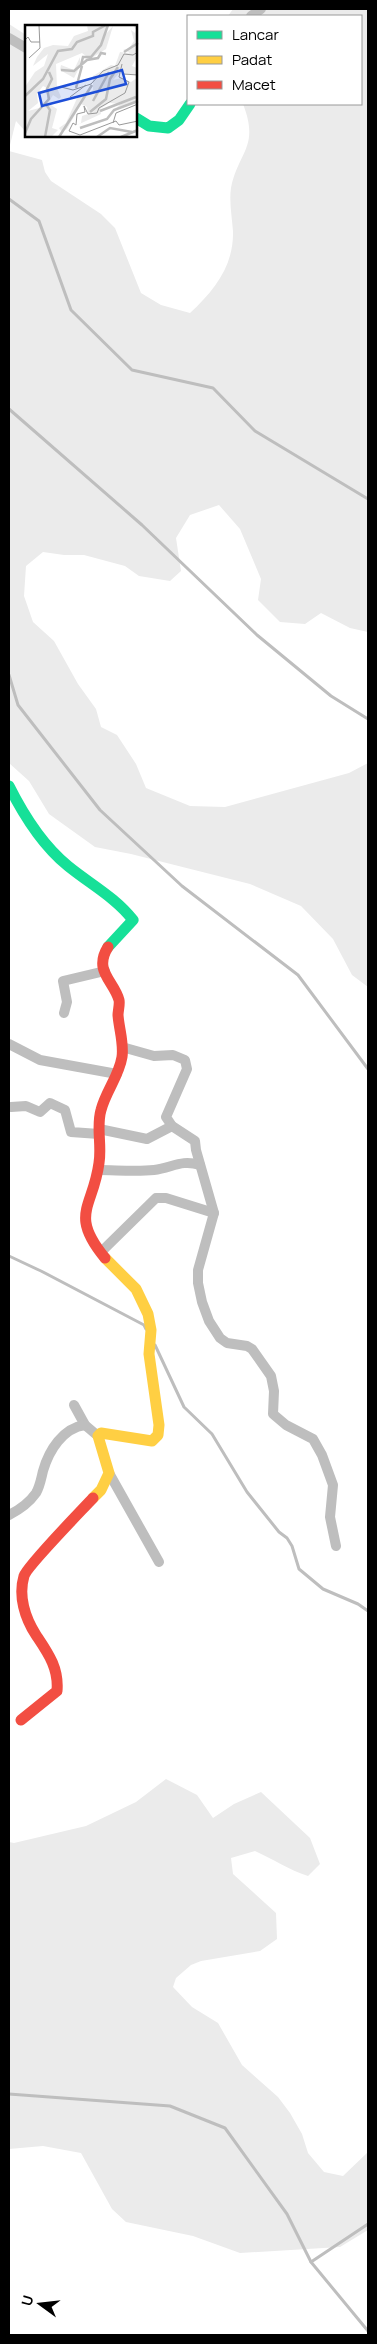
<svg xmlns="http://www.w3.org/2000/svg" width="377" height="2344" viewBox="0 0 377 2344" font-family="Manrope,sans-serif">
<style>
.green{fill:#ebebeb}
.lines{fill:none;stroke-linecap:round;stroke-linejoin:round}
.stream{stroke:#bebebe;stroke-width:3}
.street{stroke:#bebebe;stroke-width:10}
.fast{stroke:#16e098;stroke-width:11}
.slow{stroke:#ffcf43;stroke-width:11}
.jam{stroke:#f24e42;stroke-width:11}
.inset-river{fill:none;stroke:#bebebe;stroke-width:2.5}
.inset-road{fill:none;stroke:#999;stroke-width:1}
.view{fill:#1d4ed8;fill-opacity:0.15;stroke:#1d4ed8;stroke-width:2.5}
.inset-edge{fill:none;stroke:#000;stroke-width:2.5}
</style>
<rect width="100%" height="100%" fill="#fff"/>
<g class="green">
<path d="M233,9H368V632L350,628L321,613L305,624L280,622L258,600L261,579L240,529L219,505L190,515L176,538L181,571L170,581L139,576L125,566L84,555H64L43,552L26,566L24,596L33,622L54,641L78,684L96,709L101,727L117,735L136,764L146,788L190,806L225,807L349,773L368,763V987L352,975L333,939L301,906L250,884L131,854L95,847L49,814L29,781L9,763V151L42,160L45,172L51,181L101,214L115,228L141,293L161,305L190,313C215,290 234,265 233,231C232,217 229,202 231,188C238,152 260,147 243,104H361V16H228Z"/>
<polygon points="9,24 26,35 26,132 16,121 9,149"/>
<path d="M166,1779L197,1795L213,1818L234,1804L261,1792L310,1838L320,1864L308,1876C289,1870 273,1859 255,1851L231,1858L233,1874L276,1913L277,1939L260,1951L201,1961L191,1965L176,1978L173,1987L192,2007L218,2023L242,2065L278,2097L290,2113L302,2134L308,2153L324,2172L343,2176L368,2152V2230L340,2247L240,2253L193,2236L126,2222L112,2209L81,2153L43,2146L9,2149V1842L14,1843L86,1826L136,1802Z"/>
</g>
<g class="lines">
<g class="stream">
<polyline points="9,199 39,221 71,310 132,370 213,388 255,431 368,499"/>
<polyline points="9,409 142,525 257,635 331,696 368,719"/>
<polyline points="9,675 18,705 100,810 182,886 298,975 368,1069"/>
<polyline points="9,1256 41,1271 144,1325 146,1329"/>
<polyline points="155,1345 184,1407 212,1434 247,1492 279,1532 287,1538 292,1546 299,1569 323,1589 358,1604 368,1611"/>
<polyline points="9,2094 170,2106 225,2128 287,2214 311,2262 368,2331"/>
<polyline points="311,2262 368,2224"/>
</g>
<g class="street">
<polyline points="251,16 261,9"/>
<polyline points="9,38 26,48"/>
<polyline points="64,1013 67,1002 63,981 105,971"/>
<polyline points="9,1044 40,1060 117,1074"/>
<polyline points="122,1047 154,1056 173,1055 185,1060 187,1069 166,1117 172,1126 195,1141 196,1150 214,1213 198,1270 198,1283 202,1302 209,1321 220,1338 227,1343 247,1346 252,1349 271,1376 274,1391 273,1414 286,1425 313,1439 322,1455 333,1485 330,1517 336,1546"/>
<polyline points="11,1107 26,1106 40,1112 50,1103 65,1110 71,1132 99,1134"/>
<polyline points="99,1129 147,1139 172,1126"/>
<path d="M98,1170C116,1170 136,1172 154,1170C172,1168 181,1159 200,1165"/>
<polyline points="101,1252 156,1198 166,1198 214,1213"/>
<polyline points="74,1405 85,1425 98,1436"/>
<polyline points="109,1473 159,1562"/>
<path d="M9,1515C19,1510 29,1503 36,1493C40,1486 41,1479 43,1471C49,1450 63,1428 85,1425"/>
</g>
<g class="fast">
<polyline points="136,118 149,126 168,128 179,120 190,104"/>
<path d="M9,786C24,816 42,845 68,866C90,884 115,897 133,920L108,947"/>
</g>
<polyline class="slow" points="93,1498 101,1490 109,1473 98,1436 101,1433 152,1441 158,1435 159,1425 149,1354 151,1330 148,1314 136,1289 105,1258"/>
<g class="jam">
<path d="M105,1258C69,1214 93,1208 99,1163C102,1145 96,1127 101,1110C106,1091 119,1076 122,1057C124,1043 119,1029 118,1015C118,1011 120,1004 119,1000C114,981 93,971 108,947"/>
<path d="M21,1720L57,1691C59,1668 48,1653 36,1635C25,1618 18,1596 24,1576C27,1566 82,1510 93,1498"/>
</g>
</g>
<g transform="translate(25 25)">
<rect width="112" height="112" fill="#fff"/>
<path d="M62,0H82L81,9L88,1L81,24L65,34L57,28L31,39L32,63L36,72L34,74L28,70L23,78L32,84L27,103L33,105L26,112H0V62L10,47L19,41L23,29L8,41L12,32L19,23L28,20L43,21L49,11L63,6ZM18,61L22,63V81L3,86L13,78L12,69ZM108,0H112V32L107,41L112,43V50L98,49V44L88,55L97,53L106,57L112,53V78L89,85L96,79L84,78L75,84L76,89L48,102L56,98L57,91L63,89L62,82L56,79L42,104L37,107L34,103L41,98L53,71L64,69L68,65V51L86,40L90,41L95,27L105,28L98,24L103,25L109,16L106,5L110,8L111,5ZM55,32V41L49,53L35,45L36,40L49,45Z" fill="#ebebeb" fill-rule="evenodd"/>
<path class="inset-river" d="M99,27L113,18M56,40L58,32H66L76,20L83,0M36,45L49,46L62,35L73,33L76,28L81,29M51,63L57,41M0,71L18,54L33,26L47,24L52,17L68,11V7L81,0M68,76L84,47M20,78L25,85L20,112M75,86L111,72M65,87L81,74L85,54L93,42M55,103L82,94L89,85L113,76M0,108L6,94L24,74L22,64L27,54L24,47M34,112L67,60M72,112L85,103L107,107M96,112L113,105"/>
<path class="inset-road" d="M0,15L3,12L6,17H15M4,33L15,23L14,0M97,39L94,52L104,57L100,68L74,83L72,88L63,89L59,81L60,87L52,89L51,100L48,98L44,106L55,110L91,96L94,100L113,96M97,44L98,49L113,50M36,62L48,65L66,59L78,46L93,40L99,29L108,30L113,27M45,72L61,60M88,98L91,88L113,79"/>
<path class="view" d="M97,45L101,59L17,81L14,68Z"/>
<rect width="112" height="112" class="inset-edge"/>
</g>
<rect width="377" height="2344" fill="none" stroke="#000000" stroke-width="20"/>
<rect x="187" y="15" width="175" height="90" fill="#ffffff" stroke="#999999"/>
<rect x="197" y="31" width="25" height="8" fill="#16e098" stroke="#999999"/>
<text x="232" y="40" font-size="15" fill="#000000">Lancar</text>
<rect x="197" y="56" width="25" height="8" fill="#ffcf43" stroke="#999999"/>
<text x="232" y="65" font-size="15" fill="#000000">Padat</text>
<rect x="197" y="81" width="25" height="8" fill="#f24e42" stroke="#999999"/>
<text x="232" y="90" font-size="15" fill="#000000">Macet</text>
<g transform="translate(40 2304) rotate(285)" stroke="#ffffff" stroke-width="4" paint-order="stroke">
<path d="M0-4L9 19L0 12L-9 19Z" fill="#000000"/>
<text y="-8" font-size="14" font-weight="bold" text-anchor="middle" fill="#000000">U</text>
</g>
</svg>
